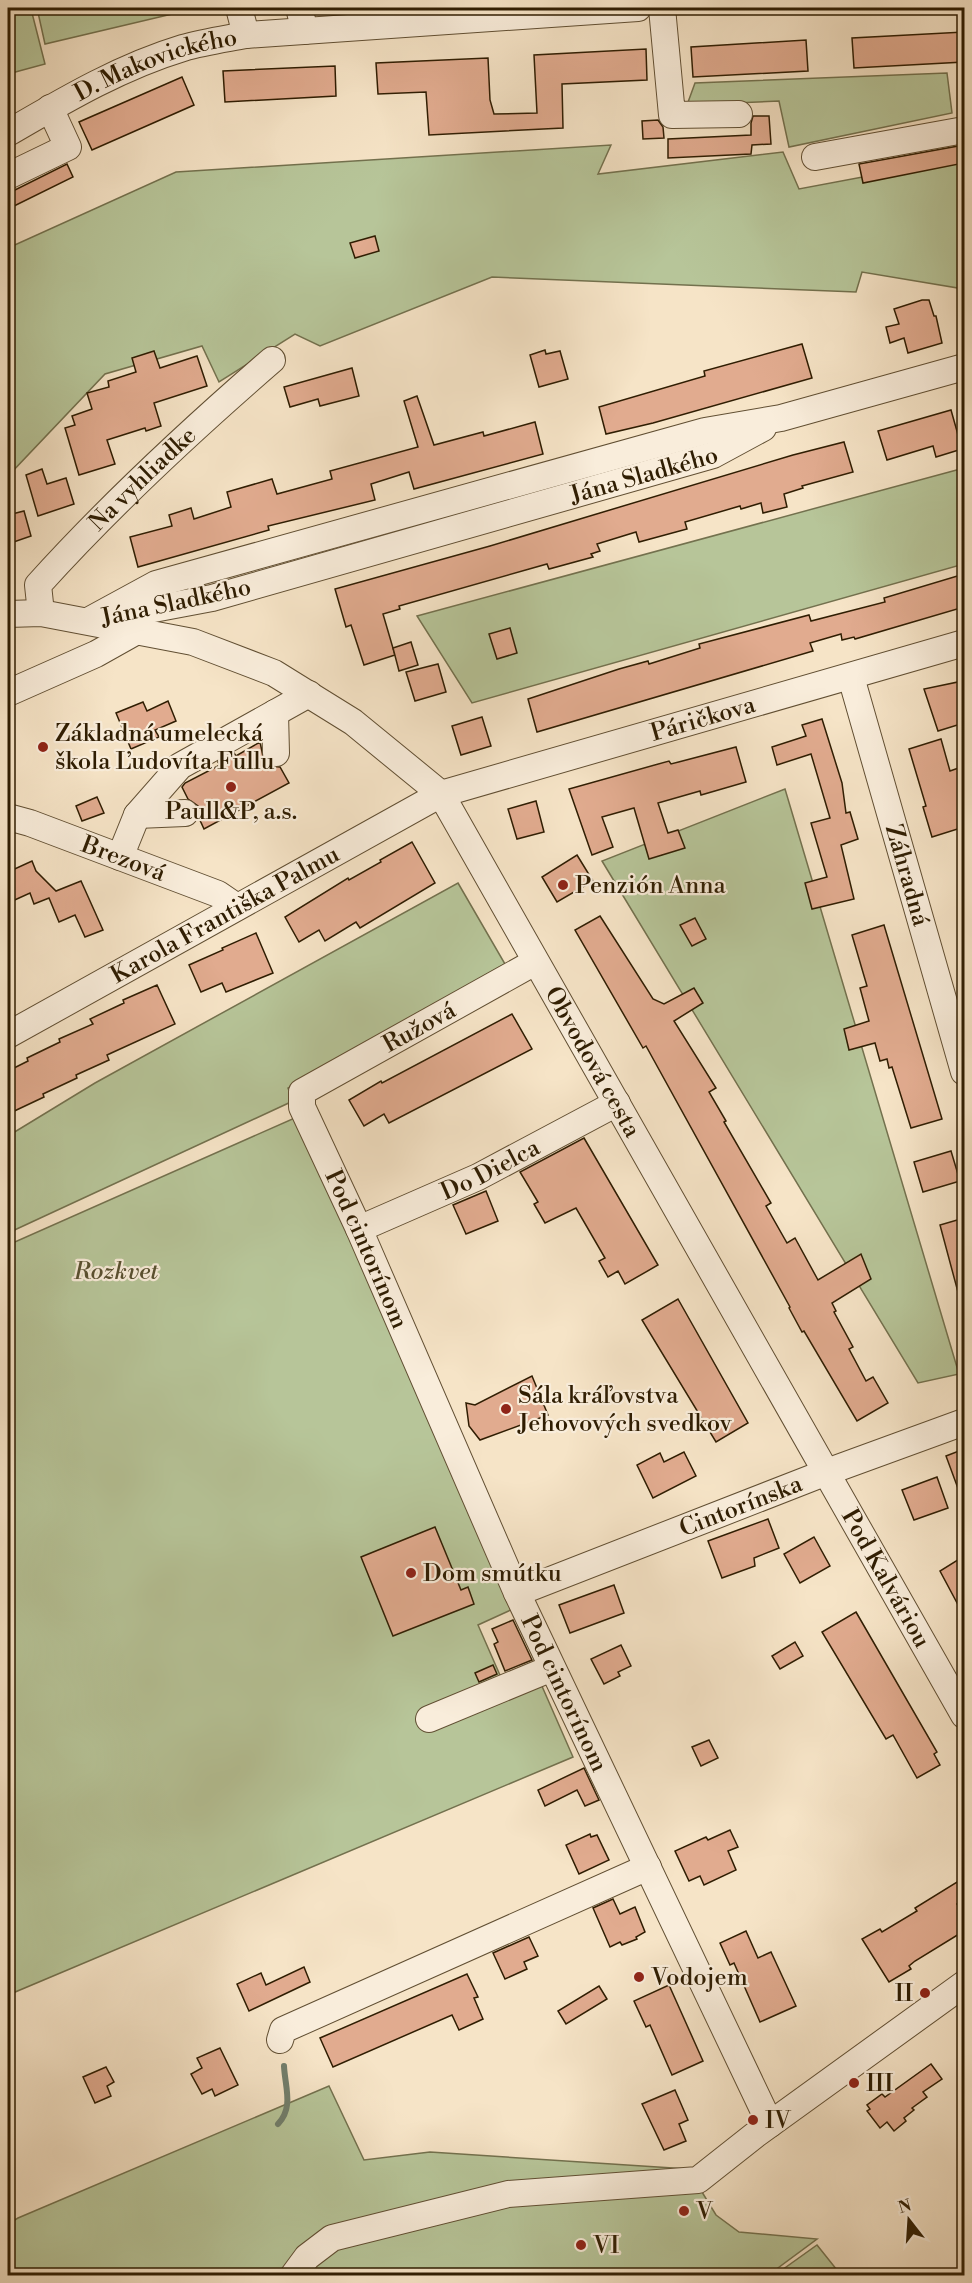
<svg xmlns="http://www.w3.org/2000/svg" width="972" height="2283" viewBox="0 0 972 2283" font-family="'Libre Bodoni',serif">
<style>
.green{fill:#b7c599;stroke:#73714e;stroke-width:1.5}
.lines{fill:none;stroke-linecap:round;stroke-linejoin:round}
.stream{stroke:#717e6c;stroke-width:6}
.building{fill:#e1ab8f;stroke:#2f1d02;stroke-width:1.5}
.minor-casing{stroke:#614f33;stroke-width:28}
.minor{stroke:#f9eddb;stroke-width:26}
.poi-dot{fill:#8f2418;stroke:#f9eddb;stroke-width:2}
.labels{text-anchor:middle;stroke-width:4.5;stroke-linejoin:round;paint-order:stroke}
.street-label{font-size:24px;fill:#2f1d02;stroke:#f9eddb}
.poi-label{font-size:24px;fill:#2f1d02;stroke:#f9eddb;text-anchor:start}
.park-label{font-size:24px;font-style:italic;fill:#584f2f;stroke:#f9eddb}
</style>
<rect width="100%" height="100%" fill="#f6e4c7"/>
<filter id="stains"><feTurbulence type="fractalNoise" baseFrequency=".00333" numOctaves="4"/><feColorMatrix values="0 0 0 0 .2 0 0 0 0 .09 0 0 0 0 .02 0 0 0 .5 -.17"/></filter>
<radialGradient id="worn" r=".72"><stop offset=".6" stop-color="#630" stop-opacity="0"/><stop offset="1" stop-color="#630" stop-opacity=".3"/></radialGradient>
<g class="green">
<polygon points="37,8 184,8 185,11 45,44"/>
<polygon points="31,9 45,64 8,74 8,14"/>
<polygon points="947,73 952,113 789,147 779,101 687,105 695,83"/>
<polygon points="611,145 598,174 783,152 799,189 964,158 964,289 862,272 856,292 492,277 320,346 295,334 219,382 202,346 105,374 8,476 8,248 176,172"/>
<polygon points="964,468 964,564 472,703 417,616"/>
<polygon points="785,789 959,1374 918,1383 602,861"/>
<polygon points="458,883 505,964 288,1088 293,1101 8,1233 8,1136 95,1083"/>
<polygon points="297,1117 513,1609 478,1625 503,1682 534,1668 573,1757 8,1995 8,1245"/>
<polygon points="329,2086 364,2160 430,2152 688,2169 716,2215 739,2232 817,2239 767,2276 8,2276 8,2224 18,2218"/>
<polygon points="817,2245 841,2275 775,2275"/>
</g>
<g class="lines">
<path class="stream" d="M278,2124C294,2107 285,2087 284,2066"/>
</g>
<g class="building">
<polygon points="964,32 964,62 854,68 852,38"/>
<polygon points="806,40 808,71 693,77 691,47"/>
<polygon points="646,49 647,80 562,84 563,128 429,135 426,92 378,94 376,63 488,58 490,100 494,114 537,113 534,55"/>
<polygon points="335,66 336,96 225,102 223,71"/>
<polygon points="182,77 194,105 92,150 79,122"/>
<polygon points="753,116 769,116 771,144 752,145 751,154 668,158 668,139 751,135 751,123"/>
<polygon points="658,120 663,127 664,138 643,139 642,121"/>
<polygon points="964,145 964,163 863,183 859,164"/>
<polygon points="67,164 73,177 8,209 8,191 15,190"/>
<polygon points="375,236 379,251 355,258 350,243"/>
<polygon points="922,300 929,300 934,316 936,316 942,343 908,353 904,338 890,343 886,327 899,324 894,309"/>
<polygon points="802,344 812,378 653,423 606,434 599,407 705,376 704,371"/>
<polygon points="545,350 546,354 560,351 568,379 539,387 530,355"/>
<polygon points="154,351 160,368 197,356 207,386 154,403 161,426 146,431 145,428 107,440 115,464 79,475 65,428 75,425 72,416 92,409 87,393 109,387 108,381 136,372 132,358"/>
<polygon points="352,368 359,396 320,406 318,399 290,407 284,387"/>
<polygon points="417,396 434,445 483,432 484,436 535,422 543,454 414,489 409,472 371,484 375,500 268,526 269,530 138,567 130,537 172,526 169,515 191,508 194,519 231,507 227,492 272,479 277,494 332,479 330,471 418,447 404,401"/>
<polygon points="951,410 962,449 936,457 933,446 887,460 878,431"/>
<polygon points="844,442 853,472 802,486 803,488 784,494 787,507 763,513 761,503 741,509 740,506 685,522 687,529 639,542 636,532 597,544 600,551 591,554 593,557 549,569 547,564 399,606 400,609 383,614 395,655 364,665 351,625 346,627 335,589 490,546 793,455"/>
<polygon points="42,469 47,484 66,478 74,504 38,516 26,475"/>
<polygon points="24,511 31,536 8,544 8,515"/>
<polygon points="964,574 964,607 855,639 854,637 842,640 841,634 810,643 813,651 537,732 528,699 619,669 648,661 649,664 700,648 699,644 809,615 811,621 885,602 884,598"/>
<polygon points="510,628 517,653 497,659 489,634"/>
<polygon points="411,642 418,665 399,671 393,648"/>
<polygon points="438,664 446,692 415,701 406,672"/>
<polygon points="958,682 964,705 964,723 938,731 924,689"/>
<polygon points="168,701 176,721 155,730 159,737 131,749 116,713 143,702 147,711"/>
<polygon points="482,717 491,746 461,755 452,726"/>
<polygon points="822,719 842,783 846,813 850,812 858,839 841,845 854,899 812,909 805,883 827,877 811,823 830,818 811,754 777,765 772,747 806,736 802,725"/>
<polygon points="941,739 950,771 964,766 964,827 932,837 923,807 926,806 909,749"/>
<polygon points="260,742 264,761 269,766 280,767 289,783 204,829 199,818 198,806 188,799 182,787 185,783 220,765 218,762 234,753 236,756"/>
<polygon points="736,747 746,782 701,795 700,791 658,803 668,833 678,830 685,848 649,859 634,808 602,817 613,847 592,855 569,789 669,761 671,764"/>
<polygon points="97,797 104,813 82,821 76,806"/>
<polygon points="536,801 544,832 517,839 508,809"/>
<polygon points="412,842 435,883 360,928 356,922 325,941 319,930 299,942 285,917 348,878 349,880 381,862 380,860"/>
<polygon points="577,855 593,881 557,902 542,877"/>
<polygon points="32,861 36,871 56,891 81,881 103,930 85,937 75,915 59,922 49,898 34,904 30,893 8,903 8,872"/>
<polygon points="600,916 653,999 664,1004 694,988 703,1003 674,1021 716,1088 709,1092 726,1121 724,1122 771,1203 766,1206 787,1243 795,1238 818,1280 861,1254 871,1279 832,1303 836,1311 834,1312 853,1347 849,1349 866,1381 873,1377 888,1403 857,1421 804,1331 802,1332 789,1308 790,1307 646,1046 643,1048 575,930"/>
<polygon points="695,918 706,939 692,946 680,925"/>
<polygon points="884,925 942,1119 911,1128 892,1067 889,1068 887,1059 880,1061 875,1043 849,1050 844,1029 869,1021 860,988 867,986 852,935"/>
<polygon points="256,933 273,973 226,992 222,983 201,992 189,965 223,950 222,948"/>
<polygon points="157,985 175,1024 107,1055 109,1060 76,1075 77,1078 43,1094 44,1097 8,1114 8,1071 28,1061 27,1058 60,1042 59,1039 93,1024 90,1019 124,1003 123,1000"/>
<polygon points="512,1014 532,1049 389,1123 384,1114 364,1126 349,1100 381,1081 382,1083"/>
<polygon points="584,1138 658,1265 625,1284 618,1271 608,1277 599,1261 605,1258 576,1208 545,1223 534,1204 538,1202 520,1172"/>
<polygon points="951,1151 960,1181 923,1192 914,1162"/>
<polygon points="486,1191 498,1221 466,1234 453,1205"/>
<polygon points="964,1218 964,1295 959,1296 940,1225"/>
<polygon points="678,1299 748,1423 716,1442 642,1320"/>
<polygon points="532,1376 548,1415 480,1440 469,1426 466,1403 475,1405"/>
<polygon points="964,1449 964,1501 963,1502 946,1456"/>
<polygon points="684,1452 696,1476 653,1498 637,1465 660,1453 664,1462"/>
<polygon points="937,1477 948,1508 914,1520 902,1490"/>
<polygon points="768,1519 779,1548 754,1558 755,1566 722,1578 708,1541"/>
<polygon points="435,1527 461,1590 468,1587 474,1604 393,1636 361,1557"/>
<polygon points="814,1537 830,1566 800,1583 784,1554"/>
<polygon points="964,1556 964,1616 940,1571"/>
<polygon points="614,1585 624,1613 570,1633 559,1605"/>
<polygon points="856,1612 937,1752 934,1754 940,1765 917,1778 893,1735 886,1739 822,1632"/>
<polygon points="513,1620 532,1660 505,1671 494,1644 498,1642 492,1629"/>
<polygon points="795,1642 803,1656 780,1669 772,1656"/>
<polygon points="621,1645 631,1666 618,1672 620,1676 604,1684 591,1659"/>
<polygon points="493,1665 497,1674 479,1682 475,1673"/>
<polygon points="709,1740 718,1758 701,1766 692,1747"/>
<polygon points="584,1768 599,1800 585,1806 577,1790 545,1806 538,1790"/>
<polygon points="730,1830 738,1847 728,1851 736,1870 704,1885 700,1876 689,1881 675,1851 706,1837 708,1840"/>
<polygon points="590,1834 591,1837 597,1835 609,1860 579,1874 566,1845"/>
<polygon points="957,1882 964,1896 964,1899 957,1904 964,1916 964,1931 915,1961 909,1966 911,1969 889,1982 862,1939 880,1929 882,1932 917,1911 915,1908"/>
<polygon points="613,1899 620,1914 635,1907 645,1932 636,1937 637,1939 622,1945 620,1942 610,1947 593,1908"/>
<polygon points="746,1931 758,1958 771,1952 796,2006 760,2022 734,1963 730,1965 720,1943"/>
<polygon points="529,1937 538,1956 524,1962 527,1969 505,1979 493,1953"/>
<polygon points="304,1967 310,1982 249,2011 237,1984 261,1973 266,1985"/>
<polygon points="467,1974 478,1997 474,1998 483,2019 459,2030 452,2015 333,2067 320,2038"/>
<polygon points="669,1985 703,2061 672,2075 650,2025 646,2027 634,2001"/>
<polygon points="599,1986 607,1999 566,2024 558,2011"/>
<polygon points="220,2048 238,2085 215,2096 212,2089 202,2094 191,2074 202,2068 197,2058"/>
<polygon points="931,2064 942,2079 923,2092 927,2097 912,2108 914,2110 904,2118 906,2121 894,2131 887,2122 880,2128 867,2111 870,2109 867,2105 882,2094 885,2097"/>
<polygon points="106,2067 114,2082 107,2086 111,2096 95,2103 83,2077"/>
<polygon points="675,2090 688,2120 679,2124 686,2141 664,2150 642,2104"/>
</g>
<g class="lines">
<g class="minor-casing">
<g id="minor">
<polyline points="239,8 246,35"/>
<polyline points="299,8 305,31"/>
<polyline points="662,8 672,115 739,114"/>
<path id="s1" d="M8,133C63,101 120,67 183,48C203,42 225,39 246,35L638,8"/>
<polyline points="815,157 964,130"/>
<polyline points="8,176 68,147 50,108"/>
<path id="s2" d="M41,613L38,585C111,504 190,431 272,360"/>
<path id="s3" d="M8,614L41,613L193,642L274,673L353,722L441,794L964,1715"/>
<path id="s4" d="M111,617L212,598L713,455L763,428"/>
<polyline points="88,621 156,584 705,431 781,418 964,367"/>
<path id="s5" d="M851,677L964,1072"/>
<polyline points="8,693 96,654 137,631"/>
<polyline points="275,713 276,753"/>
<polyline points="137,815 185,813"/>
<path id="s6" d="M8,817L30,823L218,894L237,907"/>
<polyline points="120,857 137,815 180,766 309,694"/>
<path id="s7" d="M535,962L302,1092V1107L359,1229L517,1593L770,2124"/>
<path id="s8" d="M8,1035L441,794L964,643"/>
<path id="s9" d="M359,1229L478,1177L617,1103"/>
<path id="s10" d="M517,1593L827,1472L964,1422"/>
<polyline points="429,1719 552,1668"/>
<polyline points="280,2040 283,2030 648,1867"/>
<polyline points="293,2276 307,2257 332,2238 508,2194 698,2180 755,2135 964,1984"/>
</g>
</g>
<use href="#minor" class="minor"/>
</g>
<g class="poi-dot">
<circle cx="43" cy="747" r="6"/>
<circle cx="231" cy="787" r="6"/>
<circle cx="563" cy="885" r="6"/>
<circle cx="506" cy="1409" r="6"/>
<circle cx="411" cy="1573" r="6"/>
<circle cx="639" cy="1977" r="6"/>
<circle cx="925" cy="1993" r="6"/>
<circle cx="854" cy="2083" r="6"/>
<circle cx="753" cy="2120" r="6"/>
<circle cx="684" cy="2211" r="6"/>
<circle cx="581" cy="2245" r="6"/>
</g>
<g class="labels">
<g class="street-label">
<text dy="8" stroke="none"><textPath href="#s1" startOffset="164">D. Makovického</textPath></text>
<text dy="8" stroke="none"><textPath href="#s4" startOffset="552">Jána Sladkého</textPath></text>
<text dy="8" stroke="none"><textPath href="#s2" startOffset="177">Na vyhliadke</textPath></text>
<text transform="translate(176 602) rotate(-12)" y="8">Jána Sladkého</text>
<text dy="8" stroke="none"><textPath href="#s8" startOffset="768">Páričkova</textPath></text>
<text dy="8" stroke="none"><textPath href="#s6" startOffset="123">Brezová</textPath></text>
<text dy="8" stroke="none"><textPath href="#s5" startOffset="206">Záhradná</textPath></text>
<text dy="8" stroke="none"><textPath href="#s8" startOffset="248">Karola Františka Palmu</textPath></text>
<text transform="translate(419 1027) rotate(-29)" y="8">Ružová</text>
<text dy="8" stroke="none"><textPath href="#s3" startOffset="789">Obvodová cesta</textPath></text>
<text dy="8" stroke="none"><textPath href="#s9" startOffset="144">Do Dielca</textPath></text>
<text dy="8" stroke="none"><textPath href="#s7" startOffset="438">Pod cintorínom</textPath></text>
<text dy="8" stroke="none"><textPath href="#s10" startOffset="240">Cintorínska</textPath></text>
<text dy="8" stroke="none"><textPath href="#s3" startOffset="1383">Pod Kalváriou</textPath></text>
<text dy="8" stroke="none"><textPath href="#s7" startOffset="924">Pod cintorínom</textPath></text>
</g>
<g class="poi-label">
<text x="55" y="741">Základná umelecká<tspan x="55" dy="28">škola Ľudovíta Fullu</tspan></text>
<text x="231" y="819" text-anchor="middle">Paull&amp;P, a.s.</text>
<text x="575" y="893">Penzión Anna</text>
<text x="518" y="1403">Sála kráľovstva<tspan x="518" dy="28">Jehovových svedkov</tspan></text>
<text x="423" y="1581">Dom smútku</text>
<text x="651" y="1985">Vodojem</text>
<text x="913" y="2001" text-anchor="end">II</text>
<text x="866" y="2091">III</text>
<text x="765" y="2128">IV</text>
<text x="696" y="2219">V</text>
<text x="593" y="2253">VI</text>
</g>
<g class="park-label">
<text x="116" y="1279">Rozkvet</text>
</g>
</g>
<rect width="972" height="2283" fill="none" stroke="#f6e4c7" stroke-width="30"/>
<rect x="9" y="9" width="954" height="2265" fill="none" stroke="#2f1d02" stroke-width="3"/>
<rect x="15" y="15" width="942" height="2253" fill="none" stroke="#2f1d02" stroke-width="1.5"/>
<g transform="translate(909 2220) rotate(343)" stroke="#f9eddb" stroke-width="4.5" paint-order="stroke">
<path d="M0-4.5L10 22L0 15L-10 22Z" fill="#2f1d02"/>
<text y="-9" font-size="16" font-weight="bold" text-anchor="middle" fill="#2f1d02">N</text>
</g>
<rect width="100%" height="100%" filter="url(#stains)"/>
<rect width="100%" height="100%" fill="url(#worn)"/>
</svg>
